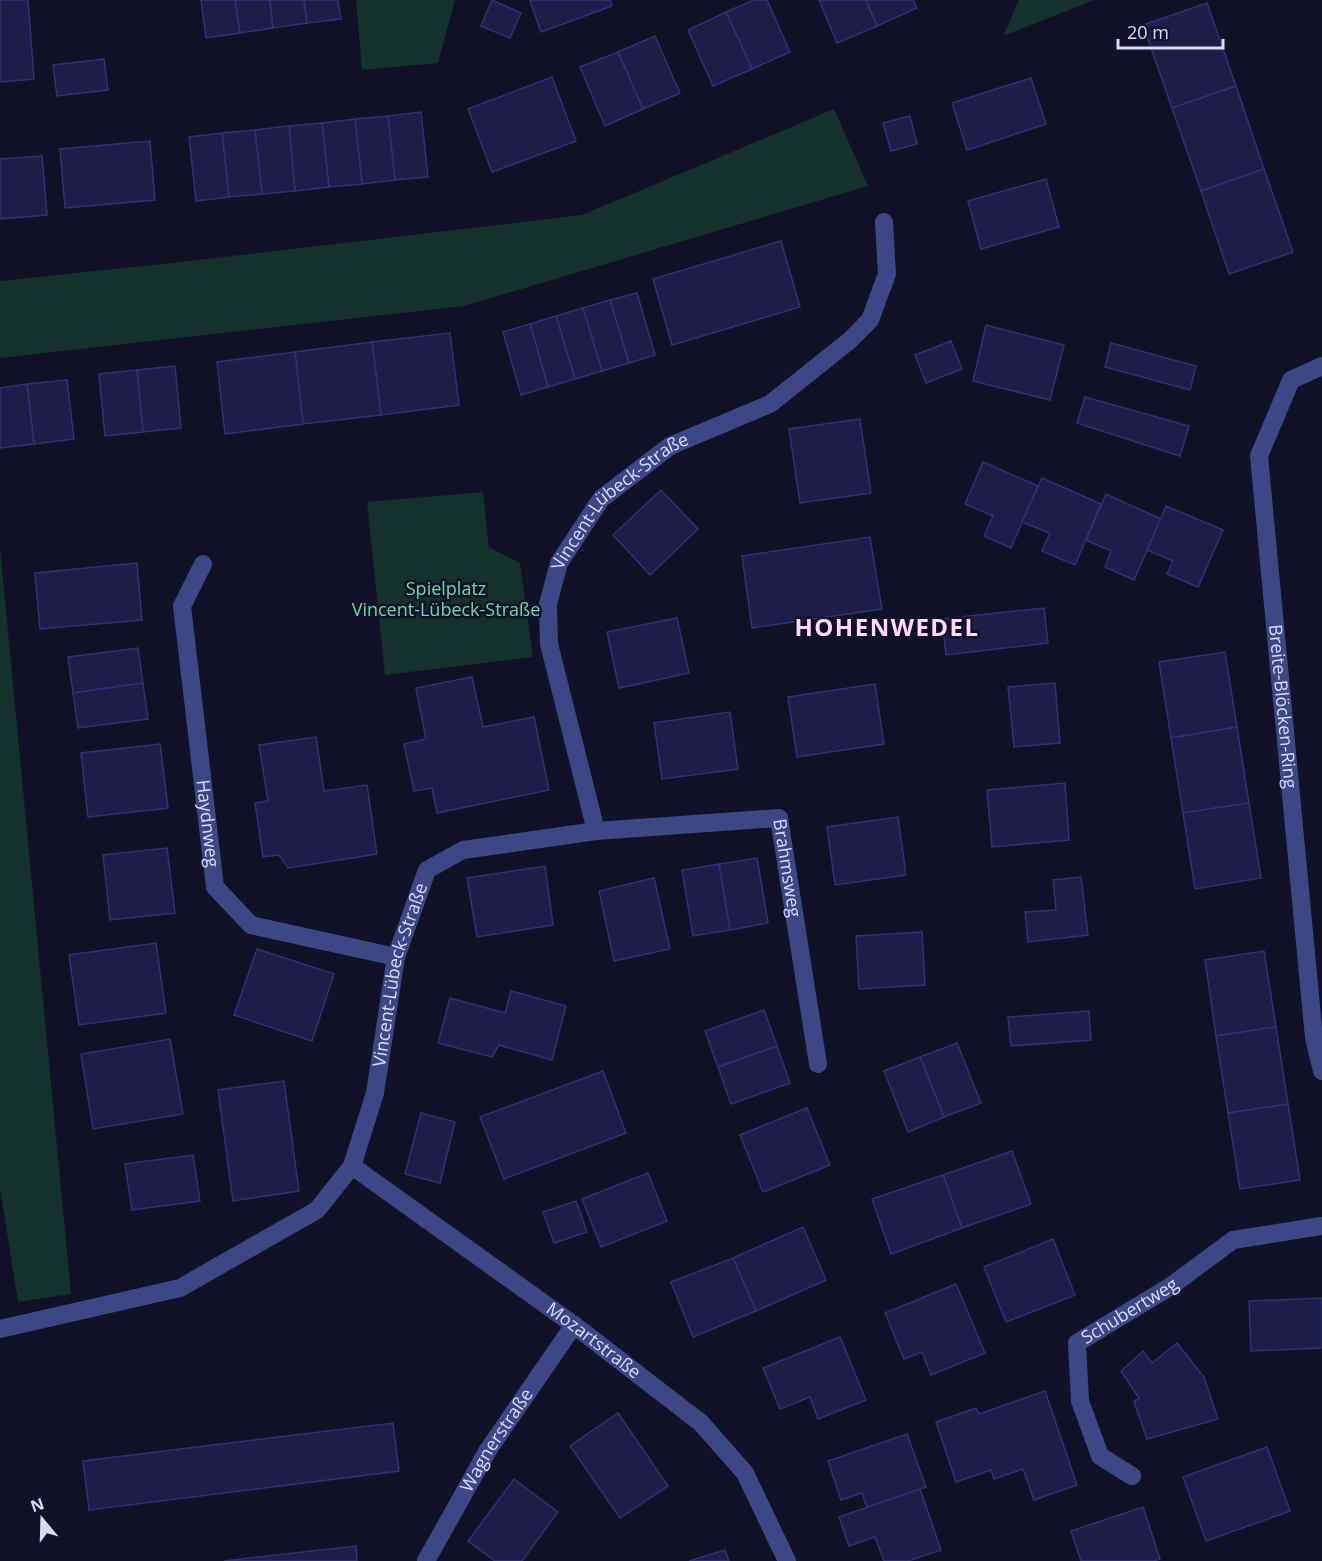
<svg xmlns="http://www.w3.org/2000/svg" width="1322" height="1561" viewBox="0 0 1322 1561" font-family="'Open Sans',sans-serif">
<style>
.green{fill:#14322b}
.building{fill:#1e1d48;stroke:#313074;stroke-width:1.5}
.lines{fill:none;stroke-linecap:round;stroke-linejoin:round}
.minor{stroke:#3d4785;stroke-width:18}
.labels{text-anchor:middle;stroke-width:5;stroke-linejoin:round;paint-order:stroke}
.street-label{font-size:18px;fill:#d9dbfe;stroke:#111128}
.park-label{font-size:18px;fill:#65ddaa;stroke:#111128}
.district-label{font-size:24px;font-weight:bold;letter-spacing:1.5px;fill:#fedaf7;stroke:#111128}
</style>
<rect width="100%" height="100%" fill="#111128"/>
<g class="green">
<polygon points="356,0 455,0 438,63 362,70"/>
<polygon points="1019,0 1094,0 1003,36"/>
<polygon points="834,109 868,186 464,306 0,358 0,281 181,262 582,215"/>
<polygon points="483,492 489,547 520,563 533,657 385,675 367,502"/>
<polygon points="0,548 71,1294 18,1302 0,1188"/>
</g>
<g class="building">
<polygon points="0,0 28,0 34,79 0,82"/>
<polygon points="201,0 235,0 240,33 206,38"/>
<polygon points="235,0 270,0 273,28 240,33"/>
<polygon points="270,0 304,0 307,23 273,28"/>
<polygon points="304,0 338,0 341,19 307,23"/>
<polygon points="492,0 521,13 510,38 481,26"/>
<polygon points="533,0 610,0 612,6 541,32 530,1"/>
<polygon points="754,0 767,0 790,52 752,69 726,12"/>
<polygon points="819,0 866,0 877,26 837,43"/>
<polygon points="866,0 913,0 917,8 877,26"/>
<polygon points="1207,3 1236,86 1172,108 1143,25"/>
<polygon points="726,12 752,69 713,86 688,30"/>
<polygon points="655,36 680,93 643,109 618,52"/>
<polygon points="618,52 643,109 605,126 580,67"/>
<polygon points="104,59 108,90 57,96 53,65"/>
<polygon points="552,77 576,141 492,172 468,109"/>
<polygon points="1031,78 1046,124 967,150 952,103"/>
<polygon points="1236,86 1264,169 1201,191 1172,108"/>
<polygon points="421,112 428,177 395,180 388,116"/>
<polygon points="388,116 395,180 362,184 355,119"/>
<polygon points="910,116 917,144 891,151 883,123"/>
<polygon points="355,119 362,184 329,187 322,123"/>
<polygon points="322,123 329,187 295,191 289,126"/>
<polygon points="289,126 295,191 262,194 255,130"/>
<polygon points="255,130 262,194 229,197 222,133"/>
<polygon points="222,133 229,197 196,201 189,137"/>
<polygon points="150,141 155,200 65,208 60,149"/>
<polygon points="42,156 47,215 0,219 0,159"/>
<polygon points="1264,169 1293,252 1229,274 1201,191"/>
<polygon points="1046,179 1059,227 981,249 968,201"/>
<polygon points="781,241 800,307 672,345 653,279"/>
<polygon points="637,293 655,355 629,363 610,300"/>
<polygon points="610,300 629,363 602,371 583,308"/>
<polygon points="583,308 602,371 575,379 556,316"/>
<polygon points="556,316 575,379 548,387 530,324"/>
<polygon points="530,324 548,387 521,395 503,332"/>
<polygon points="986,325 1064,345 1050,400 973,381"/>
<polygon points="450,333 459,405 381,415 372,342"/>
<polygon points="951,341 962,369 926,383 915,355"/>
<polygon points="372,342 381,415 303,424 295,352"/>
<polygon points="1111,343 1196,366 1190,390 1105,367"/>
<polygon points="295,352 303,424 225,434 217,362"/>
<polygon points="175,366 181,428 143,432 137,370"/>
<polygon points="137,370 143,432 105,436 99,374"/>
<polygon points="67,380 74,439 34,444 27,384"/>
<polygon points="27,384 34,444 0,448 0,388"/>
<polygon points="1085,397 1189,426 1180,456 1077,423"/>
<polygon points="860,419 871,493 800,503 789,429"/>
<polygon points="983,462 1038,486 1011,548 984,536 993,516 965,504"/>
<polygon points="1042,478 1101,504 1075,565 1042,551 1050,533 1022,522"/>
<polygon points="661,490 698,529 650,575 613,535"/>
<polygon points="1106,494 1161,519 1134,580 1105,567 1111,551 1086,540"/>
<polygon points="1166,506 1223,530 1198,587 1167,574 1173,561 1147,550"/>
<polygon points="870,537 882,609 752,628 742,556"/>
<polygon points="137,563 142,620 40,629 35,573"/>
<polygon points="1044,608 1048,643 946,655 942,619"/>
<polygon points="677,618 689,673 619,688 607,632"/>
<polygon points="138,648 143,683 73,693 68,657"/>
<polygon points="1225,652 1237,727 1171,738 1159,662"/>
<polygon points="472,677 483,727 534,717 549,790 437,813 432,788 414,791 404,744 426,739 416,688"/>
<polygon points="143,683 148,719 78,728 73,693"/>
<polygon points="1055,683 1060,743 1014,747 1008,687"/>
<polygon points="875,684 884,744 797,757 788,697"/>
<polygon points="730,712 738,769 662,779 654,723"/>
<polygon points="1237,727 1249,803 1183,813 1171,738"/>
<polygon points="316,737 324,791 367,785 377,854 288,868 279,855 263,857 255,803 268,801 259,745"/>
<polygon points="160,744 168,808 88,817 81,753"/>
<polygon points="1065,783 1069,840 992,847 987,790"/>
<polygon points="1249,803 1261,878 1195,889 1183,813"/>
<polygon points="898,817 906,875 835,885 827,827"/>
<polygon points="167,848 175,913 110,920 103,855"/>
<polygon points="757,858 768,923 730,930 719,864"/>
<polygon points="719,864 730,930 693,936 682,870"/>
<polygon points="545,866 553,925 477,937 467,878"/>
<polygon points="1081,877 1088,935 1028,942 1025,912 1056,910 1053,880"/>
<polygon points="654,878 670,949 614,961 599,891"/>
<polygon points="922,932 925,985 859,989 856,936"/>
<polygon points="156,943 166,1013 79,1025 69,955"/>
<polygon points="257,949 334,974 312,1041 234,1015"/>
<polygon points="1264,951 1276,1027 1216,1036 1205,960"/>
<polygon points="511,991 566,1006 552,1060 499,1045 492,1057 438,1043 450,998 505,1013"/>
<polygon points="764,1010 777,1046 718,1067 705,1031"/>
<polygon points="1089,1011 1091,1040 1011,1046 1008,1017"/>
<polygon points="1276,1027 1288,1104 1228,1113 1216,1036"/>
<polygon points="170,1039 183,1114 93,1129 81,1054"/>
<polygon points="957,1043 981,1103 944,1117 920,1057"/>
<polygon points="777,1046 790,1083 731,1104 718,1067"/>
<polygon points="920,1057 944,1117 908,1132 884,1071"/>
<polygon points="603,1071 626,1133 504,1179 480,1117"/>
<polygon points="284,1081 299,1191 233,1201 218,1090"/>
<polygon points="1288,1104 1300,1180 1240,1189 1228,1113"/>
<polygon points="807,1108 830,1165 763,1192 740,1135"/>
<polygon points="421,1113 455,1122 440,1183 405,1174"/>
<polygon points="1012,1151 1031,1204 962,1228 943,1175"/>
<polygon points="193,1155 200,1201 132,1210 125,1164"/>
<polygon points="648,1173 667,1221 601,1247 582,1199"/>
<polygon points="943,1175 962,1228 891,1254 872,1199"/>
<polygon points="576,1201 587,1232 554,1243 543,1212"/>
<polygon points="803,1227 826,1280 756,1311 733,1258"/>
<polygon points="1053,1239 1075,1295 1006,1322 984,1267"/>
<polygon points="733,1258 756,1311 693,1337 671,1282"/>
<polygon points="956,1284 985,1353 931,1375 922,1352 904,1359 885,1313"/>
<polygon points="1322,1298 1322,1348 1251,1351 1249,1301"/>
<polygon points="840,1337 866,1400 818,1419 810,1397 780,1409 763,1368"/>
<polygon points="1177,1343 1204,1377 1218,1419 1147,1439 1134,1402 1139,1398 1121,1371 1143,1351 1152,1363"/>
<polygon points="1045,1391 1077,1485 1034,1500 1023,1469 994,1479 991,1470 956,1482 936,1422 976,1408 979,1414"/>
<polygon points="618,1413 668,1486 620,1518 570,1446"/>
<polygon points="393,1423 399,1471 89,1510 83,1461"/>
<polygon points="907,1434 926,1487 867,1508 862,1493 841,1500 828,1461"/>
<polygon points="1267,1447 1290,1511 1206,1541 1183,1477"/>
<polygon points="514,1479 558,1512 522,1561 495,1561 468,1541"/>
<polygon points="920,1489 941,1550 908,1561 884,1561 875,1537 849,1546 839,1517"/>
<polygon points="1143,1507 1160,1559 1154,1561 1081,1561 1071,1531"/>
<polygon points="356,1546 357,1561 224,1561"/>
<polygon points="725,1550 729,1561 689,1561"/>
</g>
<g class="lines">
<g class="minor">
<path id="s1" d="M1322,366L1291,380L1259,456L1314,1038L1322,1071"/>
<path id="s2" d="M203,564L182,606L215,887L251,925L396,957"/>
<path id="s3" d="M596,831L779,818L818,1064"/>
<path id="s4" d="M352,1166L574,1325L701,1423L745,1473L787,1561"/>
<path id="s5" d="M0,1329L180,1288L317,1210L352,1166L375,1093L396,957L427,870L463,850L596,831L549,644L548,604L559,563L601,499L670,446L770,404L849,341L870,320L887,274L884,222"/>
<path id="s6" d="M1132,1476L1100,1456L1080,1401L1077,1343L1171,1286L1233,1240L1322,1226"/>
<path id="s7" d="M426,1561L488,1450L574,1325"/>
</g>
</g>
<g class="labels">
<g class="street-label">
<text dy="6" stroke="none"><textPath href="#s5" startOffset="1244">Vincent-Lübeck-Straße</textPath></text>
<text dy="6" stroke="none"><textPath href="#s1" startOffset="368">Breite-Blöcken-Ring</textPath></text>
<text dy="6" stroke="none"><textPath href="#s2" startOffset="266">Haydnweg</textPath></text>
<text dy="6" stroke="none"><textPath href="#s3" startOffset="234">Brahmsweg</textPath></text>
<text dy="6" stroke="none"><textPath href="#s5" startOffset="596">Vincent-Lübeck-Straße</textPath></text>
<text dy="6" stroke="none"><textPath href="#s6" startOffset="216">Schubertweg</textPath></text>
<text dy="6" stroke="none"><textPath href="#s4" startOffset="298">Mozartstraße</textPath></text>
<text dy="6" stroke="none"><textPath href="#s7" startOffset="140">Wagnerstraße</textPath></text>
</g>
<g class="park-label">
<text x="446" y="595">Spielplatz<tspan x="446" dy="21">Vincent-Lübeck-Straße</tspan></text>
</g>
<g class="district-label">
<text x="887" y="636">HOHENWEDEL</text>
</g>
</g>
<g transform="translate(42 1519) rotate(341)" stroke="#111128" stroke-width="4.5" paint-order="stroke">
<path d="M0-4.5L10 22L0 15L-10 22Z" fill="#d9dbfe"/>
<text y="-9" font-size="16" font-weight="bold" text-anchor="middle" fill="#d9dbfe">N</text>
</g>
<path d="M1118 39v9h105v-9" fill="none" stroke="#d9dbfe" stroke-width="3"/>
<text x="1127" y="39" font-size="18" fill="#d9dbfe" stroke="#111128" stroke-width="4.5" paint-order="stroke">20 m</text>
</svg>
